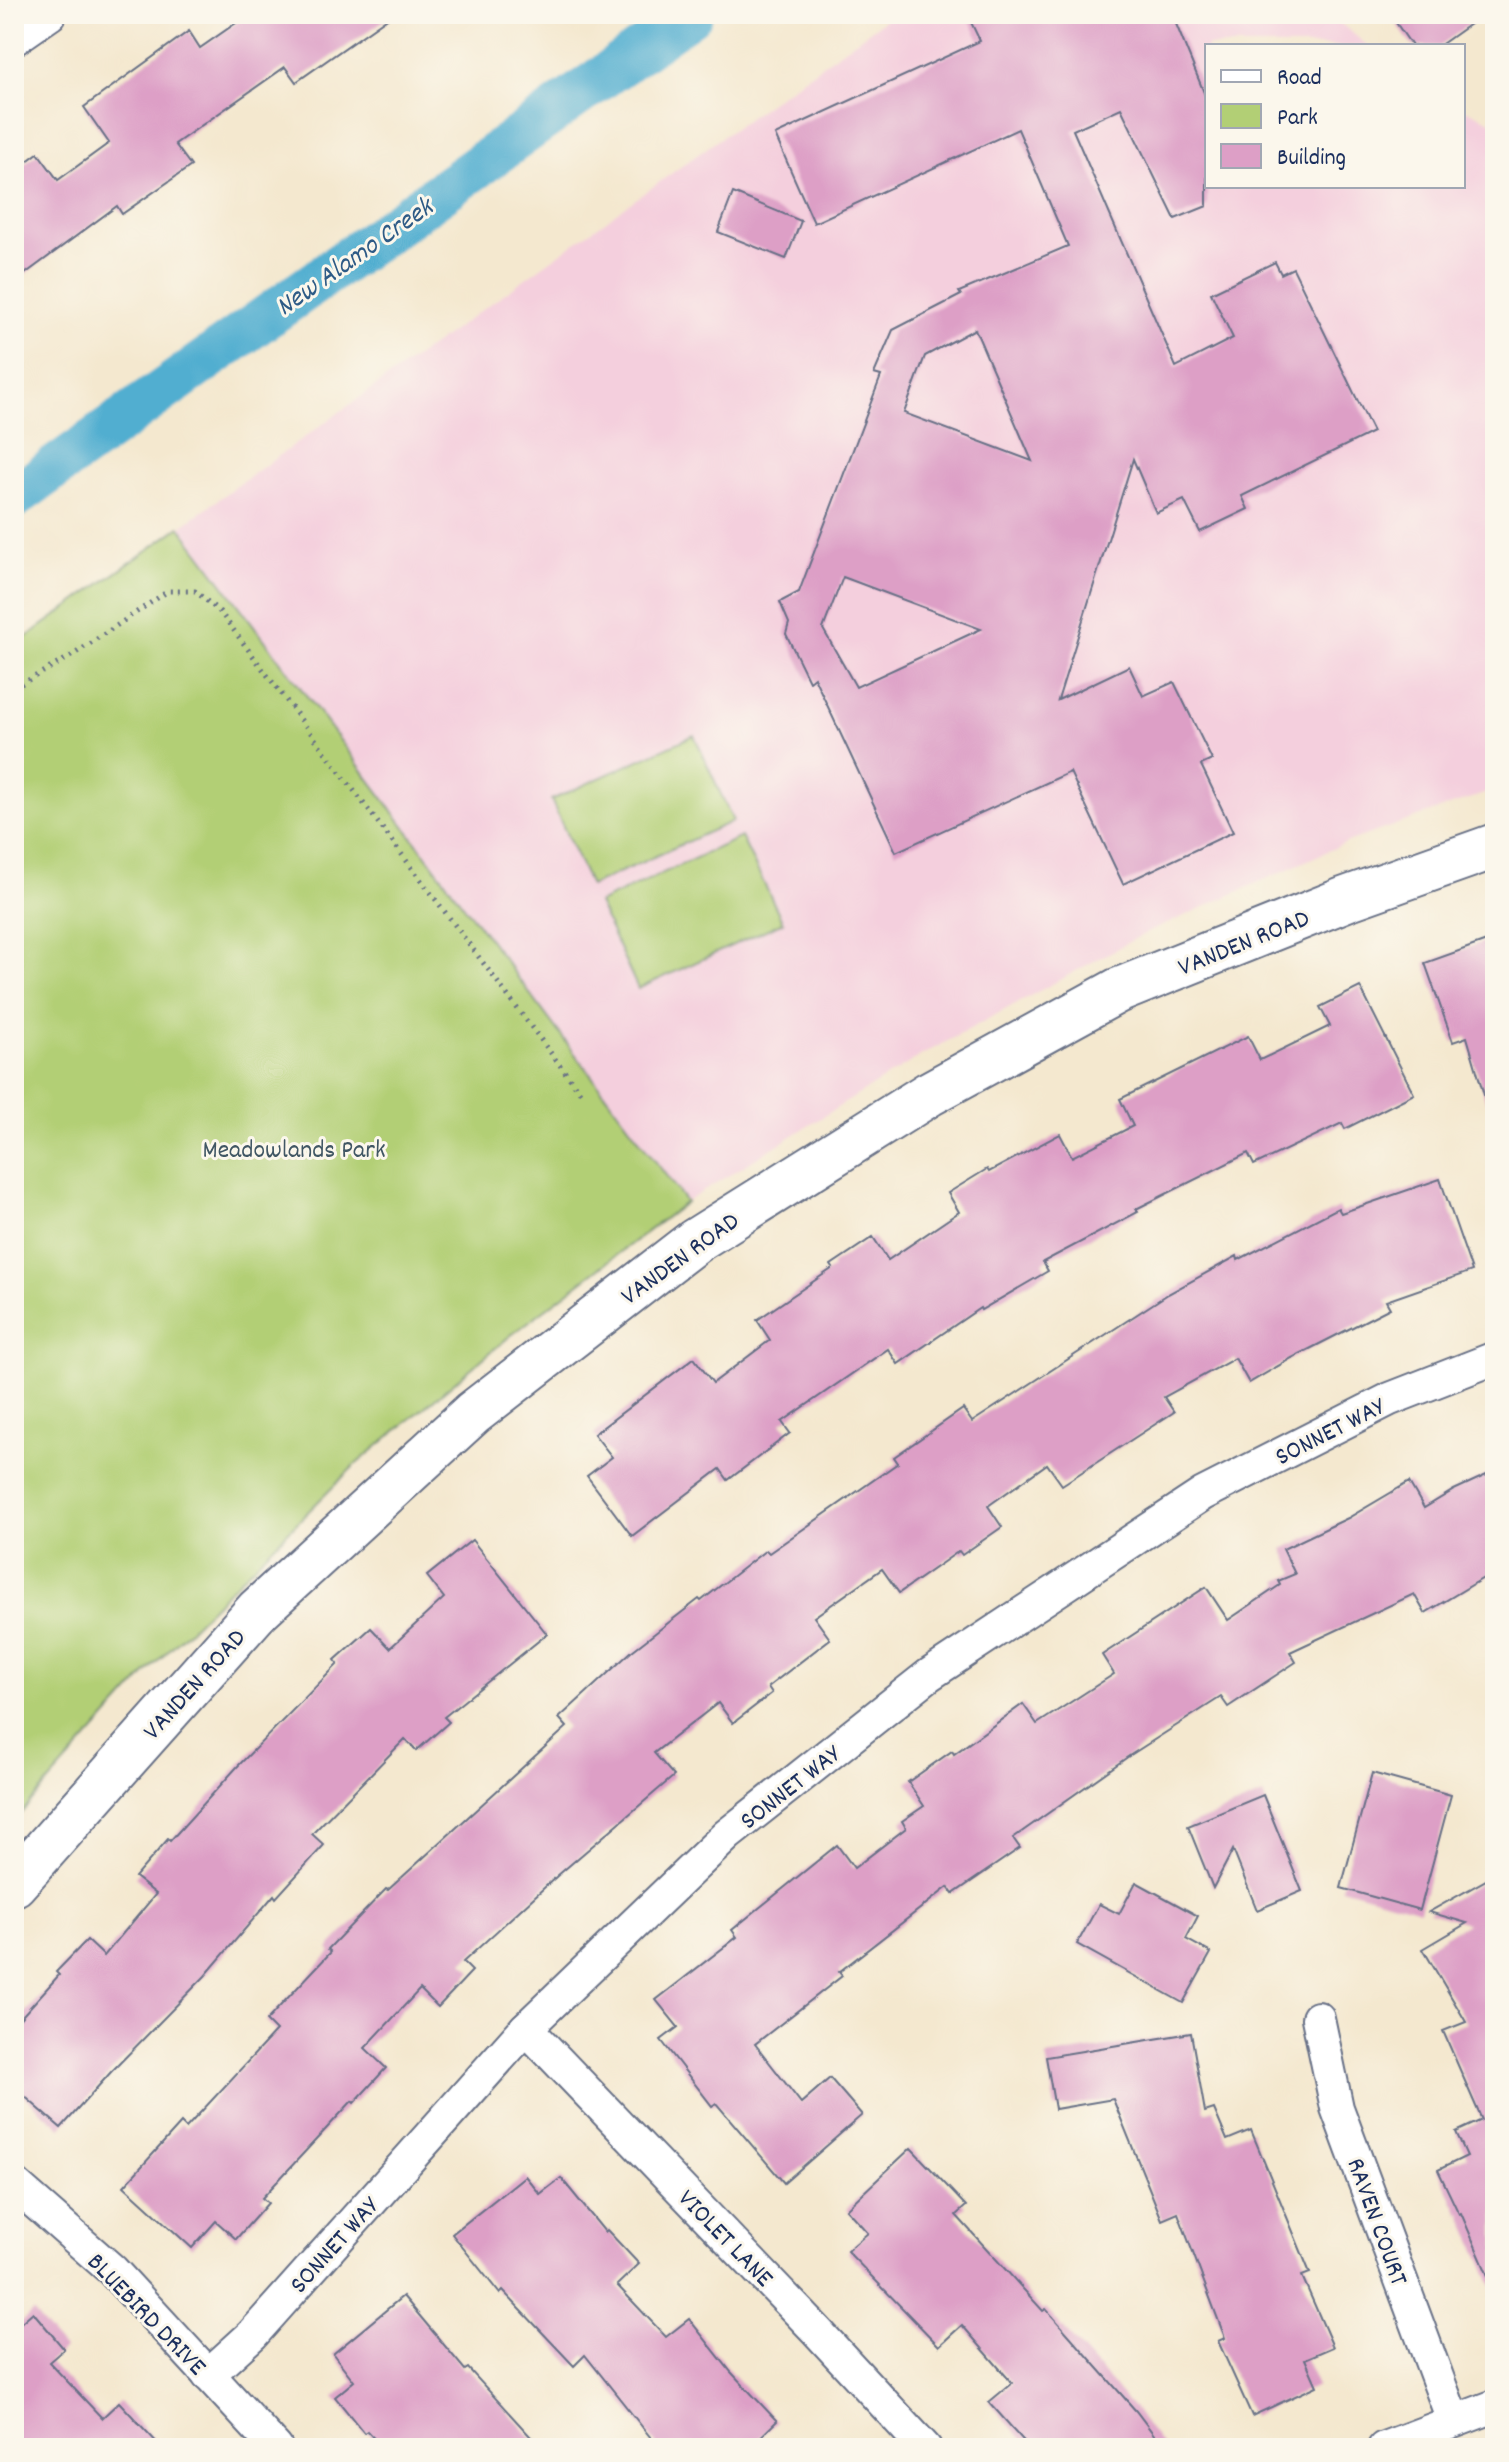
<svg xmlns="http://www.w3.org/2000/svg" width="1509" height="2462" viewBox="0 0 1509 2462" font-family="Dekko,sans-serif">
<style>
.built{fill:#f4cfdd}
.green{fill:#b2cf75;stroke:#667f6a;stroke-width:2}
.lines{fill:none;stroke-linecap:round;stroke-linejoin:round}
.canal{stroke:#51aed0;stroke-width:44}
.building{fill:#dd9fc6;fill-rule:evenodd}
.street-casing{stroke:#677086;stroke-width:36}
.secondary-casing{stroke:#677086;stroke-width:48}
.path{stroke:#677086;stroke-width:5;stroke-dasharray:2 6;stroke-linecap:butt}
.street{stroke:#fff;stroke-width:32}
.secondary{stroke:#fff;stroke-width:44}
.labels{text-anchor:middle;stroke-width:6;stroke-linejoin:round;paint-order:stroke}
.street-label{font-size:26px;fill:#1b2f5e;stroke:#fbf7ec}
.park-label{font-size:26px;fill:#415764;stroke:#fbf7ec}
.water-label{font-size:28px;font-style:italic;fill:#2e5b86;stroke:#fbf7ec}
</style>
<rect width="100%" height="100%" fill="#fbf7ec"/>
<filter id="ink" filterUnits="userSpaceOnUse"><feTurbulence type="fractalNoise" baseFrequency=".0125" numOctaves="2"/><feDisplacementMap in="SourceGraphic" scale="16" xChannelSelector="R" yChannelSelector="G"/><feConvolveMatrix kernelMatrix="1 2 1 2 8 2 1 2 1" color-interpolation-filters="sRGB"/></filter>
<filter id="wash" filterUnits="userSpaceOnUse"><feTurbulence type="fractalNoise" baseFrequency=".006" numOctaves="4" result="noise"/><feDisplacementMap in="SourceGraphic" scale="32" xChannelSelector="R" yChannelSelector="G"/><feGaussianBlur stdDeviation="1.8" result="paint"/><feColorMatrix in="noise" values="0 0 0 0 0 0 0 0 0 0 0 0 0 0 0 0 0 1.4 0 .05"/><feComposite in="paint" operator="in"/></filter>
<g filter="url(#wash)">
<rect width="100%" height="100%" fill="#f4e8cf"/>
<polygon class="built" points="893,14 1329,14 1368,46 1207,46 1207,186 1463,186 1463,108 1495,123 1495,790 1350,841 1140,936 922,1055 686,1202 180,527"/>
<g class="green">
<polygon points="180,527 686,1202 510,1336 354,1466 155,1664 14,1821 14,646"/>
<polygon points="694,735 733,821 590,886 551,800"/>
<polygon points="741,837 783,922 638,989 598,903"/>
</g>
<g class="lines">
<polyline class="canal" points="14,497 691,14"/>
</g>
<g id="blocks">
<g class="building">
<polygon points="249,14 393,14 296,82 285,67 175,144 191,166 122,214 117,206 14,282 14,171 38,153 58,180 109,143 84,107 189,31 200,48"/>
<path d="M967,14H1172L1207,100V206L1175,219L1121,108L1073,130L1176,367L1233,338L1211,293L1275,262L1281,274L1293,268L1373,432L1242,496L1248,509L1200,532L1184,500L1156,513L1133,459L1058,700L1129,666L1143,696L1174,682L1212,760L1201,765L1233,832L1123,884L1070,772L896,852L814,677L809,681L786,634L789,623L780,602L799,592L802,584L881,376L874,374L893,330L961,295L959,292L1068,246L1018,129L814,223L775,135L980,41ZM975,329L1032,461L904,413L925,356ZM843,577L981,629L856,687L823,629Z"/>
<polygon points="1390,14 1484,14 1439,46 1412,46"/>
<polygon points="733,193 801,221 786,259 718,232"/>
<polygon points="1495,938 1495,1101 1486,1102 1467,1037 1453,1042 1425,963"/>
<polygon points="1360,987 1414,1094 1345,1129 1342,1123 1254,1165 1248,1153 1136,1209 1138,1212 1043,1262 1048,1271 981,1310 980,1308 898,1364 888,1349 782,1422 790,1433 728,1480 720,1469 632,1536 587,1476 612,1457 594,1434 694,1358 713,1383 770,1340 757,1320 833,1268 831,1265 873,1237 888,1260 959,1212 948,1193 987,1169 989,1172 1060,1134 1072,1157 1133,1126 1120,1099 1248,1036 1260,1060 1330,1026 1320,1007"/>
<polygon points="1440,1179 1472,1271 1386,1301 1390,1308 1292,1358 1249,1383 1235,1358 1164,1397 1174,1412 1062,1485 1047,1464 988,1506 1002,1527 962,1555 959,1551 899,1593 882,1569 814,1617 830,1639 768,1687 772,1693 733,1723 718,1703 654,1753 674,1776 557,1876 463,1962 472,1971 438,2007 420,1989 365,2048 386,2068 354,2103 352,2101 262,2198 268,2203 236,2239 216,2221 192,2248 124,2186 181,2123 186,2128 276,2031 266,2021 331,1952 328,1949 386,1889 388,1890 567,1727 559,1718 632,1651 699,1599 701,1601 766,1550 769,1553 898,1463 894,1457 963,1409 972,1422 1168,1294 1237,1256 1238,1260 1338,1208 1341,1213"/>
<polygon points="1495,1471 1495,1571 1425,1613 1414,1594 1290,1652 1296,1662 1228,1707 1221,1697 1129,1756 1013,1838 1020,1848 953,1894 948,1887 839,1972 842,1976 755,2044 801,2103 830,2078 862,2115 784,2183 716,2103 712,2106 661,2040 678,2027 656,2000 737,1937 732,1930 837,1845 854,1868 906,1828 902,1821 924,1806 908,1782 952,1751 954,1754 1023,1704 1037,1724 1114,1674 1102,1655 1206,1587 1228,1620 1280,1585 1278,1581 1295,1574 1283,1549 1348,1518 1409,1482 1424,1508 1454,1490"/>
<polygon points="472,1540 547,1634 444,1717 449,1722 416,1751 405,1739 312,1834 324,1845 276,1898 274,1895 205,1976 111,2072 61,2128 14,2087 14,2025 59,1975 56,1972 87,1940 104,1956 156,1894 135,1877 168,1839 170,1841 237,1767 338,1664 335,1660 371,1628 390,1648 444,1598 427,1576"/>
<polygon points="1372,1773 1451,1795 1420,1910 1341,1888"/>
<polygon points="1263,1795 1302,1891 1257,1910 1233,1850 1213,1888 1188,1826"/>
<polygon points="1495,1875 1495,2292 1461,2213 1459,2214 1438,2170 1467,2156 1456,2132 1482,2120 1443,2031 1466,2022 1423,1949 1467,1923 1429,1912"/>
<polygon points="1136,1882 1198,1916 1186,1939 1211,1953 1183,2003 1077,1944 1099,1904 1119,1914"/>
<polygon points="1191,2033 1205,2112 1214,2109 1227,2140 1251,2130 1310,2273 1302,2276 1333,2347 1305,2359 1317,2386 1252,2416 1218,2341 1225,2338 1178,2213 1162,2220 1113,2099 1055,2109 1046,2057"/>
<polygon points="911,2148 966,2206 956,2215 1043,2311 1046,2309 1136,2411 1164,2448 1030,2448 989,2402 1012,2383 962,2325 939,2346 847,2251 868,2233 846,2209"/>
<polygon points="525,2176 540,2194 561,2178 605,2232 607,2230 639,2264 617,2285 666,2337 689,2319 731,2372 777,2421 749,2448 659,2448 585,2355 574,2366 503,2291 500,2294 452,2234"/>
<polygon points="403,2296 465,2370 468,2368 541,2448 383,2448 367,2431 364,2433 335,2397 354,2381 333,2354"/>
<polygon points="33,2312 64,2349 49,2362 102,2418 119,2402 162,2448 14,2448 14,2325 16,2327"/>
</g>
</g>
</g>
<g filter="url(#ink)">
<use href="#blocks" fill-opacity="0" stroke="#677086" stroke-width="2"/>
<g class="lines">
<g class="street-casing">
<g id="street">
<polyline points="14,39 50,14"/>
<polyline points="1318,2018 1337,2108 1453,2420"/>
<polyline points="526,2028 816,2330 925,2448"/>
<polyline points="14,2184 112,2270 276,2448"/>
<polyline points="208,2375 252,2335 526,2028 727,1835 929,1675 1203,1494 1390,1399 1495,1358"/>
<polyline points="1384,2448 1495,2406"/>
</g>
</g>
<g class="secondary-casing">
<polyline id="secondary" points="14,1884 258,1610 473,1413 695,1241 929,1094 1117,991 1346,899 1495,846"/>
</g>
<polyline class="path" points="14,688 73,655 168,591 195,591 220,612 583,1096"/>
<use href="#street" class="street"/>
<use href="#secondary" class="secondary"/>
</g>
</g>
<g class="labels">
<g class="street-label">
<text transform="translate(1243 941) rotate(-22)" y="9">VANDEN ROAD</text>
<text transform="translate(679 1257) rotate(-36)" y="9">VANDEN ROAD</text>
<text transform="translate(1329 1430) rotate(-27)" y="9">SONNET WAY</text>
<text transform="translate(193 1683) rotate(-48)" y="9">VANDEN ROAD</text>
<text transform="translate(789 1786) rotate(-38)" y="9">SONNET WAY</text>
<text transform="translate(1379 2221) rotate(70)" y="9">RAVEN COURT</text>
<text transform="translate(727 2237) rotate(46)" y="9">VIOLET LANE</text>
<text transform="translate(333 2244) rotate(-48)" y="9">SONNET WAY</text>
<text transform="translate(148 2313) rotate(46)" y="9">BLUEBIRD DRIVE</text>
</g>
<g class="park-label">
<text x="294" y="1157">Meadowlands Park</text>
</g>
<g class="water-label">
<text transform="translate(353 255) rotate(-35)" y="10">New Alamo Creek</text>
</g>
</g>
<rect width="1509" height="2462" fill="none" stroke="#fbf7ec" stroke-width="48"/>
<rect x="1205" y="44" width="260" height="144" fill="#fbf7ec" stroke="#a1a7b3" stroke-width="2"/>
<rect x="1221" y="70" width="40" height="12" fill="#ffffff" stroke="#a1a7b3" stroke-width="2"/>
<text x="1277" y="84" font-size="24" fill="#1b2f5e">Road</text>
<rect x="1221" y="104" width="40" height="24" fill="#b2cf75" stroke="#a1a7b3" stroke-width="2"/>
<text x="1277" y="124" font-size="24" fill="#1b2f5e">Park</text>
<rect x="1221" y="144" width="40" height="24" fill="#dd9fc6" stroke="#a1a7b3" stroke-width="2"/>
<text x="1277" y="164" font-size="24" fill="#1b2f5e">Building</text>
</svg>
